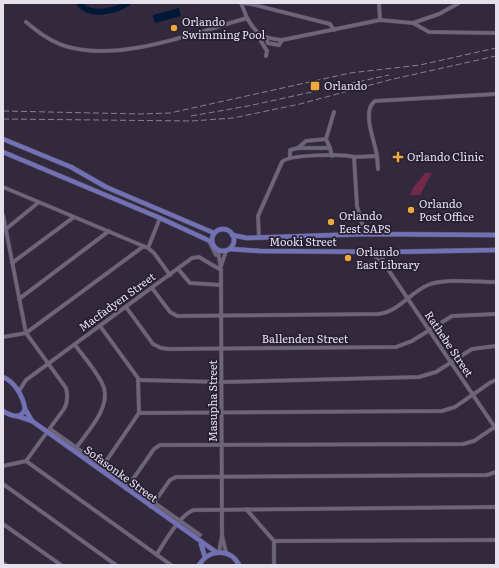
<svg xmlns="http://www.w3.org/2000/svg" width="499" height="568" viewBox="0 0 499 568" font-family="Literata,serif">
<style>
.green{fill:#732949}
.water{fill:#001837}
.lines{fill:none;stroke-linecap:round;stroke-linejoin:round}
.river{stroke:#001837;stroke-width:6}
.minor-casing{stroke:#4f4858;stroke-width:4.5}
.major-casing{stroke:#4f4858;stroke-width:5.5}
.minor{stroke:#6e657a;stroke-width:3.5}
.major{stroke:#7271b6;stroke-width:4.5}
.rail{stroke:#888090;stroke-width:1;stroke-dasharray:6 3;stroke-linecap:butt}
.poi-dot{fill:#eea83c;stroke:#282032;stroke-width:1.5}
.labels{text-anchor:middle;stroke-width:3.5;stroke-linejoin:round;paint-order:stroke}
.poi-label{font-size:11px;fill:#e6e0ed;stroke:#282032;text-anchor:start}
.street-label{font-size:11px;fill:#e6e0ed;stroke:#282032}
</style>
<rect width="100%" height="100%" fill="#32293c"/>
<polygon class="green" points="425,173 432,173 420,195 410,195 414,186 415,186"/>
<polygon class="water" points="179,8 181,16 155,23 153,15"/>
<g class="lines">
<path class="river" d="M79,3C90,18 115,11 128,3"/>
<g class="minor-casing">
<g id="minor">
<polyline points="379,3 380,20"/>
<polyline points="247,18 241,3 251,4 330,24 334,30"/>
<path d="M26,22C37,31 48,40 62,45C116,64 194,33 247,18C257,35 262,38 282,40L380,20L413,23L429,32L496,33"/>
<polyline points="413,23 439,14 459,3"/>
<polyline points="256,33 267,51 266,56"/>
<polyline points="266,37 268,43 279,45 282,40"/>
<polyline points="326,139 334,112"/>
<polyline points="298,148 306,141 326,139 330,148"/>
<polyline points="377,156 378,169"/>
<polyline points="290,157 290,150 298,148 330,148 332,156"/>
<path d="M354,157L377,156C375,141 361,111 375,101L496,94"/>
<polyline points="3,187 148,248 154,253 170,275"/>
<path d="M3,215L26,333L66,388C68,396 68,402 64,409L26,461L3,466"/>
<polyline points="6,229 39,202"/>
<path d="M259,237L258,216L282,162C289,154 343,154 354,157L357,206L365,234"/>
<polyline points="209,241 216,255"/>
<polyline points="148,248 160,218"/>
<polyline points="218,250 221,270 222,535 226,553"/>
<polyline points="371,251 383,266"/>
<polyline points="386,252 382,258 385,265 496,429"/>
<polyline points="12,263 74,217"/>
<polyline points="221,266 226,251"/>
<polyline points="178,269 190,283 221,285"/>
<path d="M152,288L170,312L177,316L377,314C398,313 409,293 428,285C444,278 477,282 496,282"/>
<polyline points="19,299 109,231"/>
<polyline points="126,307 153,344 161,348 169,349 396,347 412,341 452,316 496,314"/>
<polyline points="100,326 138,378 139,413 102,467"/>
<polyline points="3,337 26,333 144,246"/>
<path d="M75,345C83,356 100,375 104,388C110,409 87,432 76,448"/>
<polyline points="138,380 222,382 419,377 436,372 472,349 496,346"/>
<polyline points="19,391 26,380 192,258 199,257 221,270"/>
<polyline points="139,413 442,411 455,407 491,382 496,380"/>
<polyline points="50,429 200,535"/>
<polyline points="26,461 171,565"/>
<polyline points="3,484 116,565"/>
<polyline points="126,489 154,449 160,445 463,444 474,441 496,426"/>
<polyline points="151,507 170,480 176,477 487,475 496,472"/>
<polyline points="246,509 274,541 274,565"/>
<polyline points="3,524 61,565"/>
<polyline points="274,541 496,540"/>
<polyline points="219,552 222,536"/>
<path d="M157,554C164,543 181,513 194,510L496,507"/>
<polyline points="3,563 6,565"/>
</g>
</g>
<g class="major-casing">
<g id="major">
<polyline points="3,139 71,167 106,187 214,233"/>
<polyline points="3,152 160,218 212,242"/>
<circle cx="223" cy="240" r="11"/>
<polyline points="232,235 247,238 365,234 496,235"/>
<polyline points="230,249 260,251 386,252 496,250"/>
<path d="M3,377C15,382 23,396 25,409C21,420 11,416 3,411"/>
<polyline points="25,409 32,421 216,552"/>
<polyline points="17,416 32,421"/>
<polyline points="201,544 205,557"/>
<path d="M199,565C209,549 230,548 239,565"/>
</g>
</g>
<use href="#minor" class="minor"/>
<use href="#major" class="major"/>
<g class="rail">
<polyline points="3,111 141,114 170,113 350,73 420,65 496,48"/>
<polyline points="191,116 248,106 389,75"/>
<polyline points="3,119 192,121 233,118 300,104 389,80 496,56"/>
</g>
</g>
<g class="poi-dot">
<circle cx="174" cy="28" r="4"/>
<rect x="310" y="81" width="10" height="10" rx="2"/>
<path d="M396 151h4v4h4v4h-4v4h-4v-4h-4v-4h4z"/>
<circle cx="411" cy="210" r="4"/>
<circle cx="331" cy="222" r="4"/>
<circle cx="348" cy="258" r="4"/>
</g>
<g class="labels">
<g class="poi-label">
<text x="182" y="26">Orlando<tspan x="182" dy="13">Swimming Pool</tspan></text>
<text x="324" y="90">Orlando</text>
<text x="407" y="161">Orlando Clinic</text>
<text x="419" y="208">Orlando<tspan x="419" dy="13">Post Office</tspan></text>
<text x="339" y="220">Orlando<tspan x="339" dy="13">Eest SAPS</tspan></text>
<text x="356" y="256">Orlando<tspan x="356" dy="13">East Library</tspan></text>
</g>
<g class="street-label">
<text x="303" y="246">Mooki Street</text>
<text transform="translate(117 302) rotate(-36)" y="4">Macfadyen Street</text>
<text x="305" y="343">Ballenden Street</text>
<text transform="translate(449 344) rotate(56)" y="4">Rathebe Street</text>
<text transform="translate(213 401) rotate(-90)" y="4">Masupha Street</text>
<text transform="translate(121 474) rotate(36)" y="4">Sofasonke Street</text>
</g>
</g>
<rect width="499" height="568" fill="none" stroke="#e6e0ed" stroke-width="8"/>
</svg>
